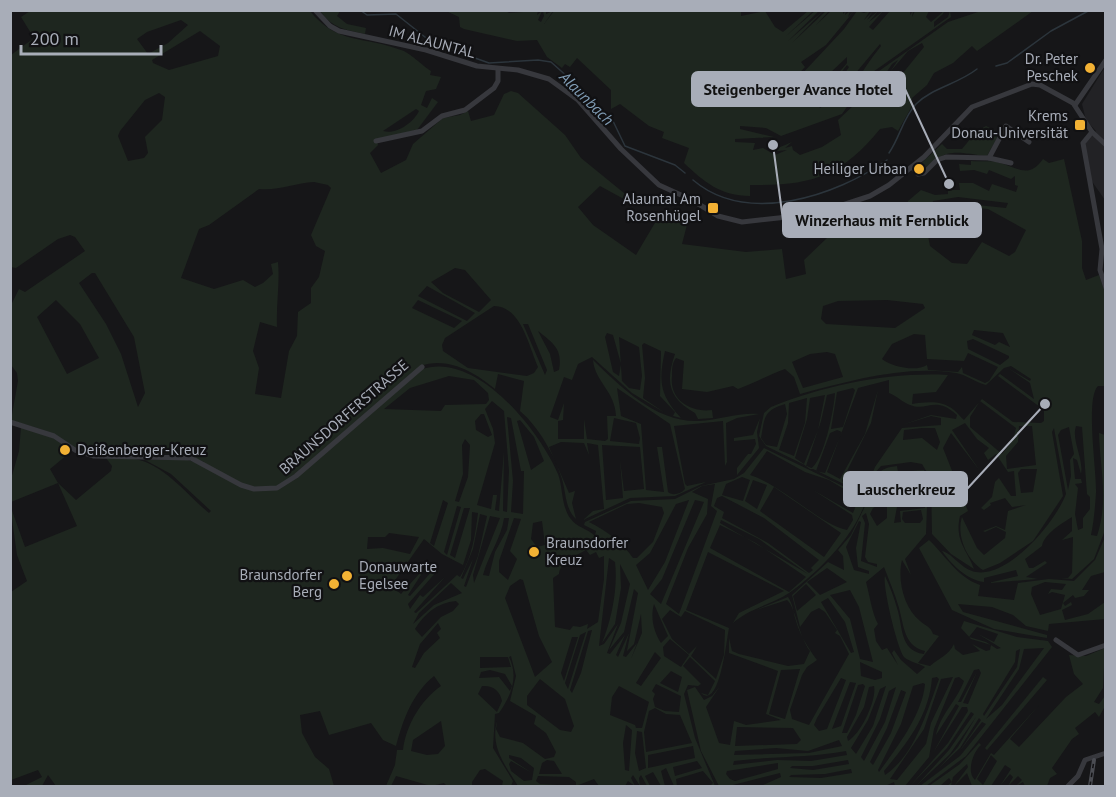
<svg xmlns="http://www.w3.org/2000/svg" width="1116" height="797" viewBox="0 0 1116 797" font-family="'PT Sans',sans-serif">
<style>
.built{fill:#222225}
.green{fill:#1e261f;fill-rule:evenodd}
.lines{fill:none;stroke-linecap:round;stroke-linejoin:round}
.stream{stroke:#2c353c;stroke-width:1.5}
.minor{stroke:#37383d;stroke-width:5}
.rail-casing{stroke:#4a4c52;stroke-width:4}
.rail{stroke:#111113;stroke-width:1.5;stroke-dasharray:4.5;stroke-linecap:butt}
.poi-dot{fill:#f2b134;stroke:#111113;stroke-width:2}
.labels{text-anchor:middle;stroke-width:4.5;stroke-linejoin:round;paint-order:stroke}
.street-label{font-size:15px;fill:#a8adb8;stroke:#111113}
.poi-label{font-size:15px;fill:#a8adb8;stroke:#111113;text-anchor:end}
.water-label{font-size:16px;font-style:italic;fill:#7f9bb3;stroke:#111113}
.leader{fill:none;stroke:#a8adb8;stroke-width:2}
.callout-dot{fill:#a8adb8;stroke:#111113;stroke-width:2}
.callout{fill:#a8adb8;stroke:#a8adb8;stroke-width:2}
.callout-label{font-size:16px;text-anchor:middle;font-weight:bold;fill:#111}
</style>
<rect width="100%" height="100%" fill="#161618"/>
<polygon class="built" points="1105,67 1105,200 1091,180 1085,146 1086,140 1096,131 1086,120 1082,104"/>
<g class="green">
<path d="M505,10L509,13L538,11L537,15L542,11L538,20L541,22L544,16L543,11H546V14L553,11L544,24L554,11L741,10V16L765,11L775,27L783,32L808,11H813L786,36L815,11H819L788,41L823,11L792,43L826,11H829L816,25L831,11H843V14L846,11L845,15L850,11L848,17L854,11L826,45L801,62L805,67C787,87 777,92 753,103L754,105L787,90L844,29L857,11L864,13L870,11L864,20L873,11L867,20L878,11L869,22L883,11L869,27L873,30L890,11H910V15L913,11L912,17L915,11H929L926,17L931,22L944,11L943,14L934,22V27L948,17L950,11L951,17L870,74L842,114L781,136L766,128L740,126V129L774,137L735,139V142L755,143L753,150L763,148L775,155L787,150L777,151L778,148L792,142L785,148L792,146L793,150L800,155L822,147L841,135L838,120L855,104L872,76L948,22L981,11H1033L977,51L972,46L953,63L934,73L927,85L912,98V106L898,131L892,127L880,129C841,177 810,186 750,185V196C721,196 704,182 684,163L689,148L662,138L664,132L649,126L620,104L611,109V90L577,58L570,67L565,64L562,68L547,57L537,40L517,41L464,29L460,27L459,17L446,11ZM922,43L924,47L894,84L880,88L874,98L870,97L892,64L898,60L890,72L908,51ZM880,44L881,46C871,59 859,74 854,90L851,89L854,75ZM847,57V63L815,101L830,73ZM847,65L849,67L829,97L830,101L820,108L817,103Z"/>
<path d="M30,11H310C337,45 365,36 401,50C409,52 423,66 431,71L430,75L441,77L436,89L426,91L421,105L427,108L432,98L438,102L417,130L377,139L378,145L370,153L381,173L406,160L413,144L443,118L460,115L468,111L471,121L494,115L504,94L511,91L518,93L565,135L581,158L635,202L633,204L600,186L578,207L593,225L636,255L659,216L688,221L682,244L746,252L782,249L786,279L806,274L804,260L851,215L855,230L902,220L908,201L921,190L935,195L948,194V190H960L959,183H973L989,191L992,184L1016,192L1018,186L1015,185V176L1011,179L989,170L987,174L974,170L960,171L959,164L971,165V161C981,162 991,160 1000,163C1018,168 1029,179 1043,159L1049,163L1064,159L1082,241V268L1086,280L1099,275L1105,292V386H1098C1085,398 1097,473 1096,493C1095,507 1094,521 1091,535L1097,536C1109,499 1100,470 1099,433L1105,435V530L1094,559L1072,579L1061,578H1068L1072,573L1073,537L1062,540L1072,531V517C1062,523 1044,534 1042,546L1025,559L1029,568H1033L1045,561L1047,563L1026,577L1038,579L988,583L1018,576L1016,570L984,578V582C967,580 952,565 942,551C952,553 962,570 976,572C1009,578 1056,521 1066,494L1054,428L1052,432L1063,496L1033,541L1000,563L983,570C967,560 956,536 962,517L977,548L984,555L1005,538L1006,532L996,527L985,532L983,531L996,526L1005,530L1008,511L1026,505L1012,507L1005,498L990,503L991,505L984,510L981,508L992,497L995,482L999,478L1011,496H1016L1014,471L1008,472L996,454L988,460L984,453L989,448L977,439L965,423L952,430L980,471L951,433L943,448L968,511L960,516C954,541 968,551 974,569L951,554L932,534L931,479L922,464L911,462L881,466L873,475L870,487L857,489L867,487L875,467L902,428L941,425V418L931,416L902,425L931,415L956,419L957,415C935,395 927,412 910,405C902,402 897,396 889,393V380L858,388L827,472L840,479L865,434L878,390L871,423L842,481L850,487L766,446L759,436L764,413L771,407C826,385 888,372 948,375L936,392L913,394L912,404C927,402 941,400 954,410C958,413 960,417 964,420L982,399L1013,422L1041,423L1044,421V410L998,376L1000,374L1034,399L1030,383L1008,368L1030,381L1031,379L1011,366L1004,368L986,385C975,382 967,375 956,373C903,365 851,381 800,394L794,377L785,369C768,375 755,383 738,389L733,386L707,392L682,389L684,361L676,358C672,363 672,369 672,376C669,400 691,413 712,410L713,418L698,419L695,413C669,398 665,383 675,354L665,351C658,382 660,395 681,418L673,416L675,412L660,396L661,351L644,343L642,345L645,378L643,398L665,413L632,393L592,357L578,364L572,380L564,377L550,417L558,420L564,403L563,420L558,421V439H584V419L587,439L605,441L608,439L607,416H616C615,391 595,382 593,360C622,388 657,423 699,421C719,420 740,412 759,414L737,418L726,423L727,462L725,466L723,421L674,426L685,484L687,486L706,482L675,496L630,498L583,520L593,511L604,509L598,445L587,443L589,455L584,443L561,442L549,447L569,493L575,491L572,503L576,519C565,509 566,492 562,479C555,456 539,427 520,411L524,381L498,374L495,389C475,372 447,356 420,366L422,369C477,351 539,430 558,474C563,487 561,505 570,518C577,528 587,528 595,536L596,531L584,525L585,522L631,501L675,499L701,486L734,479L744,473L764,448L853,491L867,493C863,528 817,574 789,593C771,605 750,608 733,623L739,613L784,591L708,552L686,610L729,628C727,636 720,711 701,693L708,695L715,681L690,657L683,666L701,684L698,686L688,685L684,694L695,738L715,786H710L713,783L703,771L676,779L677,786H674L666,768L661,771L665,786H661L653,772L645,776L650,786H647L641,775L639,778L640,786L633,775L631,778L635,786L628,781L625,786H599L594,779L576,786V782L569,777L538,776L536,781L540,784L575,786H518C505,765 490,747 497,721L496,729L500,737L523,743L545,759L554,757L556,752L546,733L534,724L536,716L510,701L516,676L511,656L509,657C519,677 511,696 499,713L495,714L493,748L513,781L511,786H502L503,781L485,769L480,770L472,782V786H447L444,783L431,786L396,776L391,786H386L395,765L397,750H403C406,725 421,700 441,686L434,676C412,694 403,720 396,746L383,740L371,723L329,735L320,711L300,715L302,733L315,757L329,769L334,786H56L48,775L42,786H24L42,777L38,770L11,780V592L27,581L17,555L10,505L25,547L77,526L58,483L11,502V479L19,451L21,427L53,438L73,450L50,469L58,483L76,500L111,471L112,466L106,458C116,458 126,458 135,459C164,464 187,495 209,513L211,511L171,474L145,460L185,459L203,465L204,462C176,447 129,457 97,455C80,453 69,443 55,435C41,428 25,425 11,420L18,381L17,373L11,365V305L19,289L25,292L85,251L75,237L70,235L58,239L16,268L11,267V55L34,38L21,17ZM181,20L188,25L168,43L148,54L137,39L147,32ZM200,31L220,46L218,56L169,70L153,63L152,60ZM159,93L165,97L162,120L145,137L148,153L144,158L128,161L118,136L120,131L145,100ZM416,109L419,111C413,123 396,135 383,131ZM314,182L328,185L331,188L311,235L316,246L325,251L319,277L311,288V303L298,312L297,336L289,351L281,398L255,394L259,368L253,351L260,322L277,327C276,304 280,284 278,262L271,264L273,274L263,283L255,287L243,280L214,289L181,278L199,229L209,225L259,189C278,191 295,183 314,182ZM958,197L1008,203L1006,208L958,203L932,205L933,201ZM957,206L988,209L1026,230L1015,252L1009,256L982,242L967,264L952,263L930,246L927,231L932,210L938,207ZM455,268L465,270L491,300L479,312L443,293L431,282ZM92,273H95L134,337L145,393L138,407L121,354L106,324L79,283ZM427,286L475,313L467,321L418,296ZM56,300L80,324L99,358L67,374L37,317ZM418,300L462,321L454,328L412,308ZM887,300L923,304L925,308L895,328L826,324L821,319L823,306L838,301ZM494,306C521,306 529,347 538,367L534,373L527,376L468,368L443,351L442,345L445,338ZM523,324H528L547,370L545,375ZM974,330L1003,333L1010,347L999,342L995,345L972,335ZM538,331C553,343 563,349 559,370L554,372L550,354ZM607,333L613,335L621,364L619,376L613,372L605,337ZM914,334L925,335L927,359L964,361L968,353L998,367L989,381L985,383L963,373L962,367L958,372L928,370L927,365C916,372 892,367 882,359L892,344ZM619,337L639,347L642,376L640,390L629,388L622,381ZM973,339L1009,356V358L1000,365L968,349L967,341ZM827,352L835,354L843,377L803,388L792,362L810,354ZM449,376L474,380L488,393L489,400L486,404L445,405L441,411L384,409L410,388ZM617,388L670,424L685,489C681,494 672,496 668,492L662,447H657L664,492L646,490L641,424L621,416ZM853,388L855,390L843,427L831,429L837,392ZM835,393C834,409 824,462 810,469L806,466L821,421L827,395ZM825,395L818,430L804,464L795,458L807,419L810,398ZM807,398L805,423L794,456L779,450L788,423L789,403ZM492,401L504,411L509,471L507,512L503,511L504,451L499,511L495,510L497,495H493L491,509L477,505L495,443L493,429L485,409ZM980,401L1016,428L1013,440L1002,454L970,427V417ZM785,404L787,414L777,447L766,445L761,438C765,417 763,411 785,404ZM481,414H484L492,435L488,437L476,430L475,421ZM507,417L511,418L521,471H524L523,514L511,512L513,481ZM614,418L636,423L640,438L639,444L610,441ZM520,420L534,437L544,461L531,470L517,421ZM1019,426H1032L1036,465L1007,469L1006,456L1018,442ZM1076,426L1082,427L1087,494L1090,497V509L1083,518V528L1078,530L1075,514L1078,488L1075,484L1082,483L1081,479H1075L1073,458L1077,460L1081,474C1084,459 1071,440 1076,426ZM1069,427L1074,454L1070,460L1071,476L1068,490L1058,435L1061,430ZM922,428H935L940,442L937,450L922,438L903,440L904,430ZM837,430L842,432L825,473L816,471L830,433ZM465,439L470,445L468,477L459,502L455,501L463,474L462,445ZM602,445L640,447L644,489L624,491L620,460L623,498L606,500ZM767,451L805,472L829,480L859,498L853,513L813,490L852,515L853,520L847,530C820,525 784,486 750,475ZM1021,469H1037L1033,492L1021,493L1018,473ZM742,477L750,480L743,501L722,495L726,484ZM753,480L767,485L757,509L745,501ZM715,484L711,506L717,511L679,614L666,604L688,548L707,514L708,499L692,492L702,486ZM774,487L841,533L824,557L760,511ZM722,496L764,518L819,560L811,568L813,570L809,573L768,543L722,518L724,512L714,506L717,498ZM443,500L448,503L434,546L430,543ZM689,500L665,562L648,590L636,565L650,553L676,504ZM695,500L704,502L661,604L650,594L662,579ZM639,503L662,507L664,513L653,542L637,558H633C622,542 607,531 589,522L627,504ZM457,506L461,507L447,555L444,552ZM464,508H470L455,558L450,555ZM472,512L478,513C475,536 472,557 460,577L457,575L416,613L414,612L445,577L423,597L420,595L410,609L408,604L437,571L434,569L410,596L408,595L428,564L401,594L391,586L424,539L442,554L463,565L471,540ZM480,514L487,516L478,556L466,587L464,586L473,559L463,579L461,578L473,549ZM490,516L500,518L474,583L473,575ZM504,518H509L507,530L495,552L489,576L483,575C488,556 502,536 504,518ZM514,518L521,519L510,551L517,559L508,580L499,572V561ZM721,520L759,539L808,574L720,523ZM542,521L545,545L537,547L531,539L533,523ZM720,525L756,543L806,577L789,592L710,548ZM389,533L419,537L410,554L383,548L367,549L368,537H385ZM586,550L590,555L596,552L599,558L604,556V579L598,622L587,629L588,624L580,627L573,626L570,630L555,627L553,578L559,574C560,561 576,556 586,550ZM609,558L615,562C618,588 612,618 602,643L615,624L621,588L620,564L630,584L621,623L609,650L624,632L634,589L638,593L627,651L634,644L641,614L642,633L631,659L637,643L626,657L623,656L629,633L618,657L616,655L625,635L610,654L607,653L618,624L604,644L599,646ZM520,579L523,580L539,636L552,662L535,677L505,598L510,586ZM451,583L462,593L434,605L413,624L419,613ZM456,601L459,604L453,611L441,617L422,637L415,629C425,613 437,603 456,601ZM654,604L668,636L661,643C654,632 650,618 654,604ZM670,610L681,617L685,611L725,630L724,655L716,679L691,656L697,646L689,654L672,639L662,619ZM438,623L441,629L437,633L440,638L424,653L415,668L412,667L420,644ZM592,630L581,673L572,693L570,690L588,631ZM586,632L568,689L565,683L580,635ZM572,637H578L564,681L561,673ZM670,639L689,655L681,667L664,656L663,647ZM655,652L661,658L641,686L636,683ZM480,657H508L511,667L480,668ZM490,670L505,674L512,686L510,691L499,677L479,678L481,672ZM671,671L682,677L678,692L660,683ZM540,679L565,699L574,726L571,732L560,730L527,705V696ZM656,684L681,696L679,712L665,711L655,707L653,699L655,694L652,691ZM482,686C493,685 500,691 502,701L497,712L478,694ZM619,686L649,702L642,728H636L635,725L610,715L612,697ZM655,708L666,714L680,715L692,743L646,752L644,732L649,711ZM441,721L445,746L438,754L427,755L411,751L413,740ZM626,725L632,730L629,771L625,770L623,743ZM637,731L642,732L646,768L639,771L635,753ZM693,746L695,758L648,768V755ZM509,755L521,758L534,768L532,780L524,781L511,771L509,764L511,761L532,773L509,758ZM547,760L554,761L562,774H539L542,763ZM697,761L702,768L675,776L673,767Z"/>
<path d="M320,11H340L337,16L347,24L366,28L365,34C346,30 332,28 320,11Z"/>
<path d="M986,126L996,131L998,136L987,156C954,152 947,147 922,171L918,170L916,168L942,144L947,149H962L976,132Z"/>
<polygon points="760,418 757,432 759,448 737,475 737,468 748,454 751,454 756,444 755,439 734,441 734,438 753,435"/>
<path d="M897,466L898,472L924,470L928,480L926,534L905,559L911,575L902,560C897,580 904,608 920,621C926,626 931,627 933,634L939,636L918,663L930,666C939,658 949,655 954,644L955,649L963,655L980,651L972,644L986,651L990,650L991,645L971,639L961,628L964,621L1017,637L1048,641L1052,647L966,756L926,786H920L960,756L986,724L982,722L959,752L981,720L979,718L960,748L939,768L958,747L976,717L950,754L916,786L949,750L974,714L971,712L947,748L910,786L948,743L968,711L967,707H962L933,753L959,706L956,704L936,735C940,715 957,700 964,681L959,677L955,678L934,729L929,757L905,786H895L894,782L885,786H761L781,777L780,773L729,786H719L701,751L687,690L695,687L704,700L712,696L720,686L706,707L719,743L730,745L734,721L746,725L781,720L766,714L778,671L729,653V638L732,651L739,654L788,666L804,664L810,651C799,637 795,606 787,600L756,610L788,597C793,604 793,612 796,621C800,635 808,648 817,660L807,667L802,675L790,710L792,719L809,725L849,654L840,636L835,633L837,630L825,612L819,608L811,612L800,627L792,595L828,562L844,570L843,556L838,550L851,535L872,492L877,494L878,490L874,486C877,471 882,468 897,466ZM909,480H917L923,491L925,508L900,511L901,522L894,523L898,501L895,483ZM882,503L887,506V518L877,526L870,514L873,508ZM921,510L923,519L920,523H905L902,519L903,512ZM866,513L869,524L865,557L868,562L877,564V567L861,561L865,523L862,516ZM859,521L861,522L856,548L858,567L869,571V574L854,570L846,547ZM884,567C889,580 895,594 899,608C904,626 904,646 925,651L924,654C899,651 903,625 897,608C894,597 890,587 885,576C882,584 897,648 904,657C909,662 919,663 925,667L917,674L901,660L894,650L892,653L898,665L887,648L882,650L876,641L874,629L878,624C872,613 870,597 866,582ZM827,568L847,582L820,595L807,582ZM806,584L816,595L797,611L793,596ZM850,590L859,607L873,662L860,659L850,619L830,595ZM828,598L845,622L854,652L851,653L821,602ZM977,627L998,634L994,642L978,634L1001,648L997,649L986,642L969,637ZM1044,648L1002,705L986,719L1019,669L1024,649ZM1020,649L1017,667L984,716L983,714L1015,662L1016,651ZM860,662L882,672V678L875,680L861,676ZM800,669L785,719L769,714L781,670ZM979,669L981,673L968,704L963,703L977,672L961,702H958L974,670ZM937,677L939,679C927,711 915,755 885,775L884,771C907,743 929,716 932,678ZM953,677L931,723L926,744L897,780L890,779L924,729L941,679ZM841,678L846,680L827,729L819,731L814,725L817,718ZM850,682L856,683L841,726L832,729ZM923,683L925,684C922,715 898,746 879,772L878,770L901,724L913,686ZM863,684L865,686L856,715L847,733H842L858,685ZM874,686C877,700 861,734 848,741L847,737L864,707L869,687ZM886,686L873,726L856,754L851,748L868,720L880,689ZM896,687L885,722L864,761L861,757L880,719L889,691ZM901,690L906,692L891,733L873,765L870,762L887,728ZM737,727L793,728L801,740L797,744L735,746ZM839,740L842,746L809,753L734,755L735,751L776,748L808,751ZM846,751L847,755L811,761L777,760L733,765L734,761C772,756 809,758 846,751ZM848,760L849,764L813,770L790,768L792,766H813ZM778,763V769L735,781L730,779L726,774L727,771ZM851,769L852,773L821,778L789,777L791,775L825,774Z"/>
<path d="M1105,537V572L1091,576L1082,590H1089L1084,596L1075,598L1073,595L1063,603L1065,606L1071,602L1072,605L1062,610L1065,620L1088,614L1105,602V619L1049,624L1048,631L1026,626L1013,615L992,607L958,604L963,612L1047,635V638L994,629L952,610L919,548L929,540C946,556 957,577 980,585L978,596L1014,600L1018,583L1049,579L1074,581L1095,560ZM1045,582L1066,584L1062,590L1051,589L1048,594L1052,592L1065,595L1061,609L1040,615L1031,594L1032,587Z"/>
<path d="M1105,648L1103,688L1094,702L1099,704L1105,696V706L1099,717L1095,712L1075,728L1079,734L1072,739L1052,768L1057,774L1050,778L1047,786H1025L1023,782L1016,786L1022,780L1018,776L1008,786L1013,777L1010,774L1000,786L1011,769L1005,765L991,786H972L967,773L954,786L968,767L967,764L953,777L951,786H947L952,782L949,778L940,786H929L960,764L979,743L981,745C973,752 966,772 975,780L991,753L994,755L1039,705L1010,739L1019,747L1066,697L1083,684L1074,674L1069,655L1086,656ZM991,755L997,761L983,785L977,779Z"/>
<polygon points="1043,677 1047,680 987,750 985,748"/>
</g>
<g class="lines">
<g class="stream">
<polyline points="360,10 367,15 396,14 435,45 456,52"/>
<polyline points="475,58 489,63 538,60 551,62 570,79 584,97 612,119 625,146 675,165 685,173"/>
<polyline points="996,66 1007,63 1051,31 1090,10"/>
<path d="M889,153C900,137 903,118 916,104C932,88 958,84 977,69"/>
<path d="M693,180C747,226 836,196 887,160"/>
</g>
<g class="minor">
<polyline points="315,10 330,26 339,31 426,50 477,66 518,70 549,79 578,100 621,149 659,185 692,200 718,216 742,222 815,214 870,196 889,185 924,157 972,107 1032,84 1040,85 1073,103 1092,132 1106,145"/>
<polyline points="1075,105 1106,60"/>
<polyline points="1092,132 1083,143 1102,249 1100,270 1106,288"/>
<polyline points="376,141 422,131 442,116 465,110 494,88 498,81 498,69"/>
<polyline points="989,158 1006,126 1029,142"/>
<polyline points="912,167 918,174 924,173 937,160 946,157 989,158 1011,163"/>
<polyline points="10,422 54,436 75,450 94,456 191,458 241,485 254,489 277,488 296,476 422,367"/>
<polyline points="1056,640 1078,655 1106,645"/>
<polyline points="1068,786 1078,776 1085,760 1106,753"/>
</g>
<g class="rail-casing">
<polyline id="rail" points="1090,786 1094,760"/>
</g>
<use href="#rail" class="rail"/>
</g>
<g class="poi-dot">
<circle cx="1090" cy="68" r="6"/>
<rect x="1074" y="119" width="12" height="12" rx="3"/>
<circle cx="919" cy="169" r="6"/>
<rect x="707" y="202" width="12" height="12" rx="3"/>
<circle cx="65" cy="450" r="6"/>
<circle cx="534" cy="552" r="6"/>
<circle cx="347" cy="576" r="6"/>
<circle cx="334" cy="584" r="6"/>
</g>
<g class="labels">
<g class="street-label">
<text transform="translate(432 42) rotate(15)" y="5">IM ALAUNTAL</text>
<text transform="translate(344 417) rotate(-41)" y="5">BRAUNSDORFERSTRASSE</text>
</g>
<g class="poi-label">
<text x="1078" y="64">Dr. Peter<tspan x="1078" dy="17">Peschek</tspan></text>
<text x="1068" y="121">Krems<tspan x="1068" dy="17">Donau-Universität</tspan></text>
<text x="907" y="174">Heiliger Urban</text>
<text x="701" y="204">Alauntal Am<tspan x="701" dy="17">Rosenhügel</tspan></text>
<text x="77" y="455" text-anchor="start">Deißenberger-Kreuz</text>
<text x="546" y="548" text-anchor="start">Braunsdorfer<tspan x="546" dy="17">Kreuz</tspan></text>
<text x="359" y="572" text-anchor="start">Donauwarte<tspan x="359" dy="17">Egelsee</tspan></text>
<text x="322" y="580">Braunsdorfer<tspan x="322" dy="17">Berg</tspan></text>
</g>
<g class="water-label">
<text transform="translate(587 98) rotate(45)" y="6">Alaunbach</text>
</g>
</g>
<path class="leader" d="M949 184L905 89M773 145L783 220M1045 404L967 489"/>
<g class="callout-dot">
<circle cx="949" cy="184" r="6"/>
<circle cx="773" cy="145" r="6"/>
<circle cx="1045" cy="404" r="6"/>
</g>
<g class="callout">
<rect x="692" y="72" width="213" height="34" rx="6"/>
<rect x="783" y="203" width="198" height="34" rx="6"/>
<rect x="844" y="472" width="123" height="34" rx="6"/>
</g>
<g class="callout-label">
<text x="798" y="95">Steigenberger Avance Hotel</text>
<text x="882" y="226">Winzerhaus mit Fernblick</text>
<text x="906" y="495">Lauscherkreuz</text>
</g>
<rect width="1116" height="797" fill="none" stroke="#a8adb8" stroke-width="24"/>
<path d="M21 45v9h140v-9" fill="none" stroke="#a8adb8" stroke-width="3"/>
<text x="30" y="45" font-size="18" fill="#a8adb8" stroke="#111113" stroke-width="4.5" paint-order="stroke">200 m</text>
</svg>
